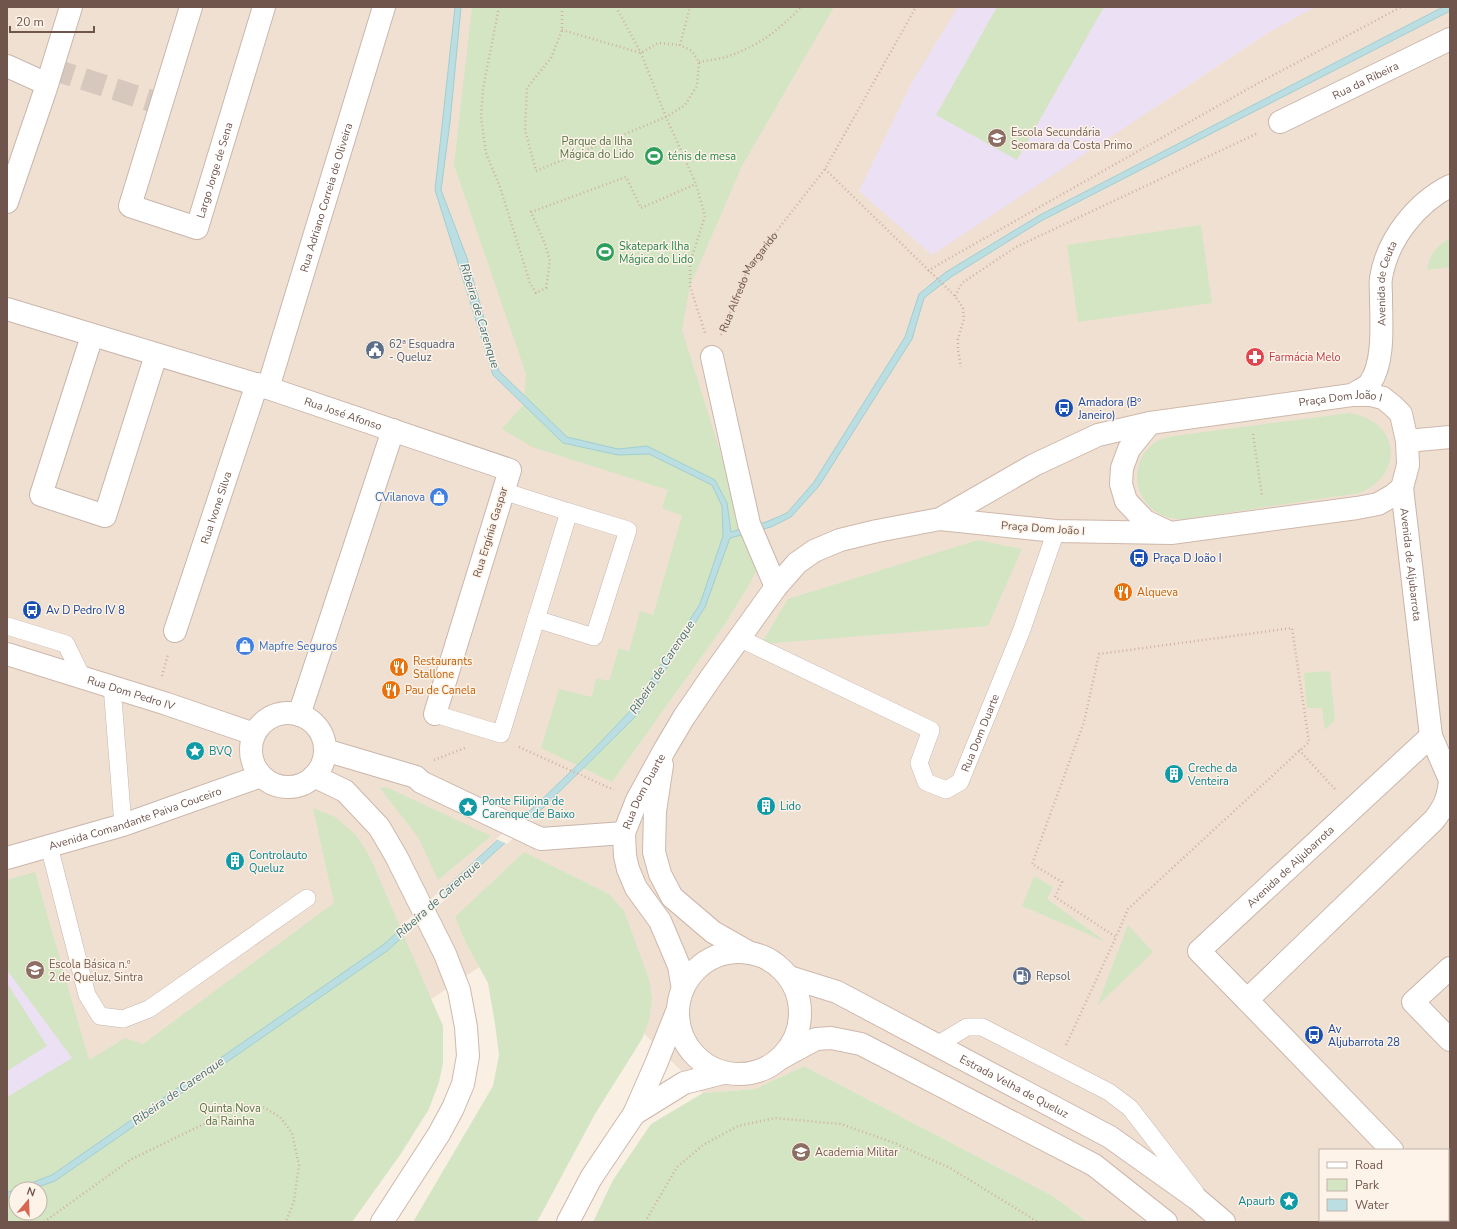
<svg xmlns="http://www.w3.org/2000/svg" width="1457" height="1229" viewBox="0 0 1457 1229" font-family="'Nunito Sans',sans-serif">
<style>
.residential{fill:#f0e0d2;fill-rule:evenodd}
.education{fill:#ece0f5}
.green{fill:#d4e5c3;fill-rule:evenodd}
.water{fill:#badee1;stroke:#a1ced1}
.pier{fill:#f9efe3}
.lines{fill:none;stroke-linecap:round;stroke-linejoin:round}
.street-tunnel{stroke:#d6c8bd;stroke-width:22;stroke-dasharray:22 11;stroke-linecap:butt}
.lane-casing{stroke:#c9b6ab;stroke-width:18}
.street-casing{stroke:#c9b6ab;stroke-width:24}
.secondary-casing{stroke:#ceb8ab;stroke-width:24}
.path{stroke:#d0b0a1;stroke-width:2.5;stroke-dasharray:1 3;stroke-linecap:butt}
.lane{stroke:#fff;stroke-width:17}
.street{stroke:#fff;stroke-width:22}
.secondary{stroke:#fff;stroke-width:22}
.labels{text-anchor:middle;stroke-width:3;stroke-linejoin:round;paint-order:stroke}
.street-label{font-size:11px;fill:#6f554c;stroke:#fdf3e8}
.education-label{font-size:11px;fill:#785e54;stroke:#fdf3e8;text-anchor:start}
.park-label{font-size:11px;fill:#567345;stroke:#fdf3e8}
.leisure-label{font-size:11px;fill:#27864d;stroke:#fdf3e8;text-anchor:start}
.service-label{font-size:11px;fill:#4e5e75;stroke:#fdf3e8;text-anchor:start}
.health-label{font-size:11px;fill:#be3a42;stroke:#fdf3e8;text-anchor:start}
.transit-label{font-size:11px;fill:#164399;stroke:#fdf3e8;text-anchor:start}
.shop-label{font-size:11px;fill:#366cbe;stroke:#fdf3e8;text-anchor:end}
.food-label{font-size:11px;fill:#c56008;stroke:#fdf3e8;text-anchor:start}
.culture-label{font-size:11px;fill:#0d838f;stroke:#fdf3e8;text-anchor:start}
.water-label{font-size:12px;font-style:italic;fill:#45757a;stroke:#fdf3e8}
</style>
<rect width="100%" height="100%" fill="#f9efe3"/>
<path class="residential" d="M7,7H1450V1222H1088L1053,1196L804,1066L755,1089L703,1093L618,1007L546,923L395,1023L7,1151ZM1320,1150H1448V1220H1320Z"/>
<g class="education">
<polygon points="958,7 1315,7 1269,32 932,255 859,191 911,84"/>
<polygon points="7,880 89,1061 7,1112"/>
</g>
<g class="green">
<polygon points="472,7 834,7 742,166 690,286 682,330 749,544 756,571 749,585 725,624 612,782 541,748 559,689 592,697 596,678 609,681 619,648 629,652 640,611 653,615 682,516 662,508 668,490 532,447 502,429 524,404 526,374 454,165"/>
<polygon points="997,7 1104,7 1017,160 936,115"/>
<polygon points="1201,225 1212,303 1078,322 1067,245"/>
<path d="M1450,238V267L1427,270C1430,254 1436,246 1450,238Z"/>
<path d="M1349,413C1399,420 1406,473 1360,493L1185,519C1180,519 1174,519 1170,518C1132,508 1125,459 1159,440C1164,438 1169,437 1174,436Z"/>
<polygon points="978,540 1022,549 988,626 761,644 788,599"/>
<polygon points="1330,671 1335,720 1325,730 1322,708 1307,708 1304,673"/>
<polygon points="386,787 491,836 438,880 418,837 380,788"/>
<path d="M313,808L335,817L356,835L370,857L443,1026V1063L439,1082L429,1109L400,1155L352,1222H7V1097L72,1058L7,970V880L35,872L89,1060L125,1038L143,1044L334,903ZM16,1189H40V1213H16Z"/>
<polygon points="524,852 609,894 624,911 649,979 652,999 649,1021 642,1039 595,1114 537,1222 413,1222 493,1086 499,1055 495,1024 488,983 466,943 455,917"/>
<polygon points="1034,876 1053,887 1047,899 1106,942 1022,906"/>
<polygon points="1128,925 1153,952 1097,1006"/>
<polygon points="7,983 47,1046 7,1071"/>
<polygon points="804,1066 1053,1196 1088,1222 593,1222 613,1180 651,1124 703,1093 755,1089"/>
</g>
<polygon class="water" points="455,7 461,7 450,122 441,190 467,258 499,371 567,437 618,449 647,446 715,480 727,503 731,532 766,522 787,513 814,482 905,337 919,294 946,272 1040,215 1443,7 1450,7 1450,11 1041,221 951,277 924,298 912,339 819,486 791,517 771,527 730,538 705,607 638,714 542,809 387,951 55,1181 32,1189 16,1189 16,1195 7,1198 8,1192 52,1175 383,945 536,805 593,750 632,709 700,604 723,536 722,506 712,485 649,454 618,455 563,443 493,375 435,190"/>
<g class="pier">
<polygon points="523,815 534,820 507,844 496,839"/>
<polygon points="442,889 446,899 404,937 400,927"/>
</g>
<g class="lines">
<polyline class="street-tunnel" points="52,69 161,104"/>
<g class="lane-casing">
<g id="lane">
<polyline points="536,619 594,637 628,530 569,512"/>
<polyline points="7,626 66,644 82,677"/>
<path id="s2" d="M739,638L931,730L919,763L926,782L946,790L960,782L1021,632L1056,531"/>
<polyline points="112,686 123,825"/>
<polyline points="435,714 501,734 569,512 503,491"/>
<polyline points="49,846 87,995 100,1016 123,1019 149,1009 307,898"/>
<polyline points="937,1045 967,1027 982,1027 1109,1092 1130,1108 1195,1192"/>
</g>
</g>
<g class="street-casing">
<g id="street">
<path id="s3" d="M191,7L130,206L197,228L264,7"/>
<polyline points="7,66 47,84"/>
<path id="s4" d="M1280,122L1450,39"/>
<polyline points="7,202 45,91 71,7"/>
<path id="s5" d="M7,309L268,388L510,470L435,714"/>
<polyline points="92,336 41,495 105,516 156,355"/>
<polyline points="712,357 749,524 776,587"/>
<path id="s6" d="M268,388L384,7"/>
<path id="s7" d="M1352,395C1358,391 1366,388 1370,383C1385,361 1381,322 1381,296C1381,290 1380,284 1381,278C1387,240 1416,203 1450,186"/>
<path id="s8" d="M1402,488L1431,736L1450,780"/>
<path id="s9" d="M175,631L257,384"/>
<polyline points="299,715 393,430"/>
<polyline points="325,750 416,777 421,782 541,839 624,833"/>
<path id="s10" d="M7,858L123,825L261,776"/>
<polyline points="1450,968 1413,1002 1450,1040"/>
<path id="s11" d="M1247,1000L1199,951L1431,736"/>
<path d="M1392,1150L1247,1000L1434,820C1445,806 1448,798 1450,781"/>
<polyline points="1448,1208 1450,1210"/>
</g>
</g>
<g class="secondary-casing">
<g id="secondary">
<polyline points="1150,423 1129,449 1122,468 1121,484 1126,501 1145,521 1166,531"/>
<polyline points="1407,441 1450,437"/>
<path id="s12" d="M7,654L167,704L254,734"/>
<circle cx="288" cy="750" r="37"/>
<polyline points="662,765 655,811 654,852 660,874 672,897 713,932 750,953"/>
<polyline points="314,776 345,791 379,827 396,856 445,954 459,990 466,1027 468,1056 463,1084 453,1108 439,1134 382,1222"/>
<circle cx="739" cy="1013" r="61"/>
<path id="s13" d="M789,977L837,992L1110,1137L1197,1199L1224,1222"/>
<path id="s14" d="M683,989L679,966L660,921L636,888L628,869L625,856L624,833L637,800L665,749L684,717L712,676L776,587L797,563L814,551L840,540L877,531L940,519L1034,465L1098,435L1150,423L1352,395H1371L1383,398L1393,406L1401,414L1407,441L1408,465L1402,488L1392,496L1378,504L1357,508L1171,533L1056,531L940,519"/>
<polyline points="779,1059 816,1039 831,1038 861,1044 1094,1165 1166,1222"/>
<polyline points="634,1114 684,1083 723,1073"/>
<polyline points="568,1222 591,1178 634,1114 656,1064 678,1009"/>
</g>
</g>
<g class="path">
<polyline points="499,7 483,89 481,117 486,153 500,187 530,283 536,293 546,288 550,261 545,244 531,212 626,177 641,208 696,184"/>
<polyline points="562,7 562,30 551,58 527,88 525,130 536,171 666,117 685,105 697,86 699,62 692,51 680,45 690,7"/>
<polyline points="616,7 641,53 666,117 696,184 705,216 690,263 690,286 705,333"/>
<polyline points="562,30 641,53 658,43 680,45"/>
<path d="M699,62C709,60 720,59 729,56C760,45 779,30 801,7"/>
<polyline points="825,169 955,296 963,308 964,319 958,339 958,350 961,367"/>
<polyline points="928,271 941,263 1253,86 1401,7"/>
<polyline points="955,296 962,283 1016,247 1258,133"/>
<path id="s1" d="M721,335L748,268L825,169L916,7"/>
<polyline points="1253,434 1262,496"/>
<polyline points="162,676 168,654"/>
<polyline points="519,747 614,790"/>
<polyline points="1299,750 1336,790"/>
<polyline points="434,760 465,748"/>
<polyline points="1066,1045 1116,937 1055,897 1062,882 1032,864 1084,722 1099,654 1292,628 1309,742 1128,909 1116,937"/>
<polyline points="44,1222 130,1160 243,1105 263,1107 280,1117 292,1133 299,1165 294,1201 286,1222"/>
<polyline points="645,1222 677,1167 703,1145 738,1126 775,1118 841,1124 892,1142 950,1168 1038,1222"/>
</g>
<use href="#lane" class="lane"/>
<use href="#street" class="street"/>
<use href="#secondary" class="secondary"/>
</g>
<defs>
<g id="school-disc" transform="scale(1)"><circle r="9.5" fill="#8d6e63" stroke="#fdf3e8"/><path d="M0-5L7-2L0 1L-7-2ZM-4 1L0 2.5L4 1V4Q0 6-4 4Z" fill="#fff"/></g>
<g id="stadium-disc" transform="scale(1)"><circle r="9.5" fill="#2e9e5b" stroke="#fdf3e8"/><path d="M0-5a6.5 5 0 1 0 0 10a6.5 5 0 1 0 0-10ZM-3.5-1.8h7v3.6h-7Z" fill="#fff"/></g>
<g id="civic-disc" transform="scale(1)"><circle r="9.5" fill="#5c6f8a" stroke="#fdf3e8"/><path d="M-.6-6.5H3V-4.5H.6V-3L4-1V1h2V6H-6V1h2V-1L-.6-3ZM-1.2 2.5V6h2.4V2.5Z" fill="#fff"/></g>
<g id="pharmacy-disc" transform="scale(1)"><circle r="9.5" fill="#e0444e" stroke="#fdf3e8"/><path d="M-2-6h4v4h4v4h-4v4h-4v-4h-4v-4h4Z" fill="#fff"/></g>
<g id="bus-disc" transform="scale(1)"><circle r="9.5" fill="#1a4fb4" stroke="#fdf3e8"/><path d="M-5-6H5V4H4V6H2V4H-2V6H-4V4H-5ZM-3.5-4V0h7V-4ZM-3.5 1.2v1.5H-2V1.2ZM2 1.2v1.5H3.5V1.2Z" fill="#fff"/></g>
<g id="shop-disc" transform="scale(1)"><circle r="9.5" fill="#3f7fe0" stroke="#fdf3e8"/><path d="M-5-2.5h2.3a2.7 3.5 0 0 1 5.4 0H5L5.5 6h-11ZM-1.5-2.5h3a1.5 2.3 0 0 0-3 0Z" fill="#fff"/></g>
<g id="restaurant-disc" transform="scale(1)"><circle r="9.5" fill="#e8710a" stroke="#fdf3e8"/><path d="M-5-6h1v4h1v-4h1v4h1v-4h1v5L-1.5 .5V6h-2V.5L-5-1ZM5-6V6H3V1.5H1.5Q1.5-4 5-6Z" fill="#fff"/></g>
<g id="sight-disc" transform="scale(1)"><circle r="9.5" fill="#0f9aa8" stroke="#fdf3e8"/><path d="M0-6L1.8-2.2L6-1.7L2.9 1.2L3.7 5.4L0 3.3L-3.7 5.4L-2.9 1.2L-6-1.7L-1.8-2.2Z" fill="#fff"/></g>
<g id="building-disc" transform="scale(1)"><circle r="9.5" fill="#0f9aa8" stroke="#fdf3e8"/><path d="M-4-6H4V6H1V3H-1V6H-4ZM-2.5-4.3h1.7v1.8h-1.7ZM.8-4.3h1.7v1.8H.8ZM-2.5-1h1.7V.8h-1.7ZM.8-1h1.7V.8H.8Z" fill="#fff"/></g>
<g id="fuel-disc" transform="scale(1)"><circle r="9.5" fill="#5c6f8a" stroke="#fdf3e8"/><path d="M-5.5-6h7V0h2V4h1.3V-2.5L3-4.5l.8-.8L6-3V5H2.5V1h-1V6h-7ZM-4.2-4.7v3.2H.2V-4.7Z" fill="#fff"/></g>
<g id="university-disc" transform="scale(1)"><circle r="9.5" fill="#8d6e63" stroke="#fdf3e8"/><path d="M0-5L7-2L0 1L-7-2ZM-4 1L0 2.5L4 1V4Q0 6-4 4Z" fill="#fff"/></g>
</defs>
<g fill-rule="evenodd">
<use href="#school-disc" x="997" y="138"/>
<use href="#stadium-disc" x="654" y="156"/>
<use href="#stadium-disc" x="605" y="252"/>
<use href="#civic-disc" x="375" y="350"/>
<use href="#pharmacy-disc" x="1255" y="357"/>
<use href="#bus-disc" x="1064" y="408"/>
<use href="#shop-disc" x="439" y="497"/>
<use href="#bus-disc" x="1139" y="558"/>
<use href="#restaurant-disc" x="1123" y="592"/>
<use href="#bus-disc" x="32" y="610"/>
<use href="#shop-disc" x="245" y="646"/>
<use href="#restaurant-disc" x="399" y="667"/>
<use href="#restaurant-disc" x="391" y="690"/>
<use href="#sight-disc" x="195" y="751"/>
<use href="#building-disc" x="1174" y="774"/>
<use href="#building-disc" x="766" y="806"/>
<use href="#sight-disc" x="468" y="807"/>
<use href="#building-disc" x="235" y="861"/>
<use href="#school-disc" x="35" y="970"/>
<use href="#fuel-disc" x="1022" y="976"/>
<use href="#bus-disc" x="1314" y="1035"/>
<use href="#university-disc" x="801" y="1152"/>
<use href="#sight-disc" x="1289" y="1201"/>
</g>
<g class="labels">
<g class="street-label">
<text dy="4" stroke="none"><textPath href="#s4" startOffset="95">Rua da Ribeira</textPath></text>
<text dy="4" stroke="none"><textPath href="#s3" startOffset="339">Largo Jorge de Sena</textPath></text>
<text dy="4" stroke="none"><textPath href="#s6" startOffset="199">Rua Adriano Correia de Oliveira</textPath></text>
<text dy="4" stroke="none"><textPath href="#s1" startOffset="60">Rua Alfredo Margarido</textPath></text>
<text dy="4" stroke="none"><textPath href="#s7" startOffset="124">Avenida de Ceuta</textPath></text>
<text dy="4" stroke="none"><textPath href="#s14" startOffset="1068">Praça Dom João I</textPath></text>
<text dy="4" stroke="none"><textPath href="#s5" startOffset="352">Rua José Afonso</textPath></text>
<text dy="4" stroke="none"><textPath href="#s9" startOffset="130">Rua Ivone Silva</textPath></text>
<text transform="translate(1043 528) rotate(4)" y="4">Praça Dom João I</text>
<text transform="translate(490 532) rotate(-73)" y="4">Rua Ergínia Gaspar</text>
<text dy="4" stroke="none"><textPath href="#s8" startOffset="77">Avenida de Aljubarrota</textPath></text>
<text dy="4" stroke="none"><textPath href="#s12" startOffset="130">Rua Dom Pedro IV</textPath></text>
<text dy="4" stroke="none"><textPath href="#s2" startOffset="359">Rua Dom Duarte</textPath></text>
<text dy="4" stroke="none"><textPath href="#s14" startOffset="216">Rua Dom Duarte</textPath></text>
<text dy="4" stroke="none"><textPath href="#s10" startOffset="134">Avenida Comandante Paiva Couceiro</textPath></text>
<text dy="4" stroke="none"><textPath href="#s11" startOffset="193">Avenida de Aljubarrota</textPath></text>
<text dy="4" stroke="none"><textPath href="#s13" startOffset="251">Estrada Velha de Queluz</textPath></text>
</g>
<g class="education-label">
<text x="1011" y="136">Escola Secundária<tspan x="1011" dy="13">Seomara da Costa Primo</tspan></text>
<text x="49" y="968">Escola Básica n.º<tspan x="49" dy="13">2 de Queluz, Sintra</tspan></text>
<text x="815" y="1156">Academia Militar</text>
</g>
<g class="park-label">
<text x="597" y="145">Parque da Ilha<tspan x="597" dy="13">Mágica do Lido</tspan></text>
<text x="230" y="1112">Quinta Nova<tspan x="230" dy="13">da Rainha</tspan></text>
</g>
<g class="leisure-label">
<text x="668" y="160">ténis de mesa</text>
<text x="619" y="250">Skatepark Ilha<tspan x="619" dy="13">Mágica do Lido</tspan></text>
</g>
<g class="service-label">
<text x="389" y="348">62ª Esquadra<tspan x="389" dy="13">- Queluz</tspan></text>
<text x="1036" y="980">Repsol</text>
</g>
<g class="health-label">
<text x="1269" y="361">Farmácia Melo</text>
</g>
<g class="transit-label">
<text x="1078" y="406">Amadora (Bº<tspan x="1078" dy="13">Janeiro)</tspan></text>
<text x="1153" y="562">Praça D João I</text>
<text x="46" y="614">Av D Pedro IV 8</text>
<text x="1328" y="1033">Av<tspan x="1328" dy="13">Aljubarrota 28</tspan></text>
</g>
<g class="shop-label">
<text x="425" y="501">CVilanova</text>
<text x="259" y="650" text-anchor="start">Mapfre Seguros</text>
</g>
<g class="food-label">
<text x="1137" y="596">Alqueva</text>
<text x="413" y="665">Restaurants<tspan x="413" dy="13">Stallone</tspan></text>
<text x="405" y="694">Pau de Canela</text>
</g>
<g class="culture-label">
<text x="209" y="755">BVQ</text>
<text x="1188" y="772">Creche da<tspan x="1188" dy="13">Venteira</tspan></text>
<text x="482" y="805">Ponte Filipina de<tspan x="482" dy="13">Carenque de Baixo</tspan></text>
<text x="780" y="810">Lido</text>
<text x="249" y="859">Controlauto<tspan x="249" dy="13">Queluz</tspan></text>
<text x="1275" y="1205" text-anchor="end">Apaurb</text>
</g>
<g class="water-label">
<text transform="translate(480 316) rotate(73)" y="4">Ribeira de Carenque</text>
<text transform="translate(662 667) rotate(-57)" y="4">Ribeira de Carenque</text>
<text transform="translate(438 899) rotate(-42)" y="4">Ribeira de Carenque</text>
<text transform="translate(178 1091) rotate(-35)" y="4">Ribeira de Carenque</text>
</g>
</g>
<rect width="1457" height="1229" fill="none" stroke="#6f554c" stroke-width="16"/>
<rect x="1319" y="1149" width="130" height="72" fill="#fdf3e8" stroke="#c4b4aa"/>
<rect x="1327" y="1162" width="20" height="6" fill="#ffffff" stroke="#c4b4aa"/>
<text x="1355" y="1169" font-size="12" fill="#6f554c">Road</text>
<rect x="1327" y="1179" width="20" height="12" fill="#d4e5c3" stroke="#c4b4aa"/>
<text x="1355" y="1189" font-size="12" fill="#6f554c">Park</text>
<rect x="1327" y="1199" width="20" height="12" fill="#badee1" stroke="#c4b4aa"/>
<text x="1355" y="1209" font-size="12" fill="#6f554c">Water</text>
<g transform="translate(28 1201) rotate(19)"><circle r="19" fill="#fdf3e8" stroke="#c4b4aa"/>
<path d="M0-3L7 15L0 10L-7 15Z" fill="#d86653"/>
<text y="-6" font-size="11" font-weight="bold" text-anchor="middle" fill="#6f554c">N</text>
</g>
<path d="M10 26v6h84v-6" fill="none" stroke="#6f554c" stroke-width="2"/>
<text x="16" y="26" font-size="12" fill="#6f554c" stroke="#fdf3e8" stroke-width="3" paint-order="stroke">20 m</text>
</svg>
